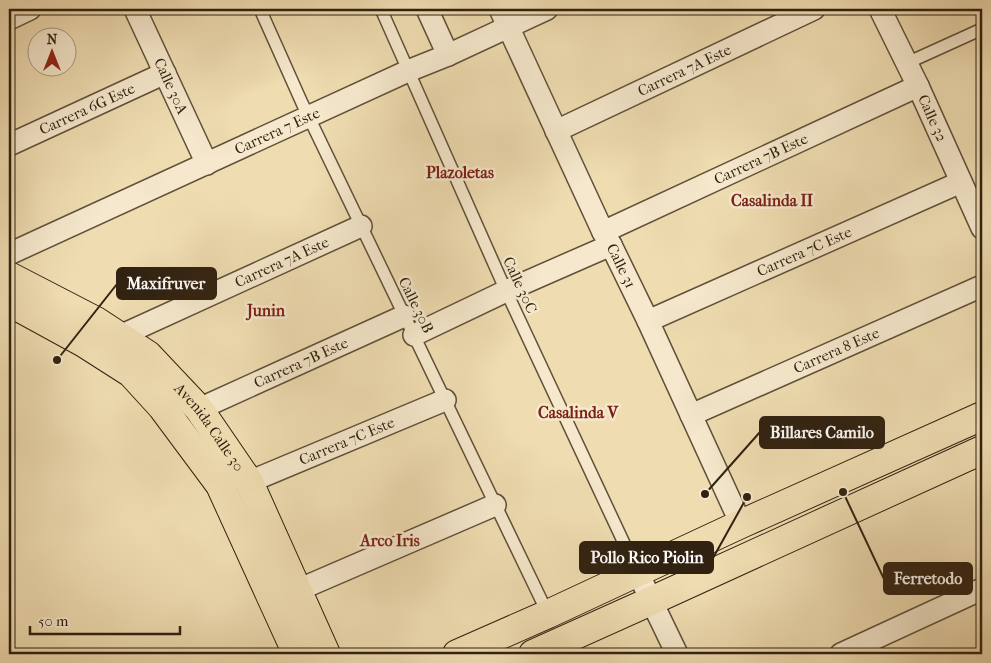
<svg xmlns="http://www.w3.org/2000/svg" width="991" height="663" viewBox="0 0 991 663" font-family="'IM FELL French Canon',serif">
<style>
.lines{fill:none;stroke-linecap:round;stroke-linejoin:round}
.lane-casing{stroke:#605039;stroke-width:14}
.street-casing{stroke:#605039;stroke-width:24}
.primary-casing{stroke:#302111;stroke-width:30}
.lane{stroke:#f5e8cc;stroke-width:11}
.street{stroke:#f5e8cc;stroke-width:21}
.primary{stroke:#efdcb1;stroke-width:28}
.labels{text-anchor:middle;stroke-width:5;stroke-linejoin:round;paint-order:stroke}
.street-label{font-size:15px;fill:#302111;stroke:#f5e8cc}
.neighbourhood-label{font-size:16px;font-weight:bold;fill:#7a1f14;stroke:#f5e8cc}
.leader{fill:none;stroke:#302111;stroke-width:2}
.callout-dot{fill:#302111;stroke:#f5e8cc;stroke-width:2}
.callout{fill:#302111;stroke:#302111;stroke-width:2}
.callout-label{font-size:16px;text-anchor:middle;font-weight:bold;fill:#fff}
</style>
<rect width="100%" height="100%" fill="#efdcb1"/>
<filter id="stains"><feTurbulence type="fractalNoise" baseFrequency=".004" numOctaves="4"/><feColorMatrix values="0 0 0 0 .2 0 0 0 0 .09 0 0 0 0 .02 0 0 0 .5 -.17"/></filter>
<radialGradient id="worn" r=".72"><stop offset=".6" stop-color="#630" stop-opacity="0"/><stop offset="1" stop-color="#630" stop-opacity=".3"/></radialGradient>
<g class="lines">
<g class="lane-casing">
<g id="lane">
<polyline points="260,9 302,103 548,614"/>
<polyline points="381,9 506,291 637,571"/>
<polyline points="907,63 982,29"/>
</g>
</g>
<g class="street-casing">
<g id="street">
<path id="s1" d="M135,9L207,164"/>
<polyline points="427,9 448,55"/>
<path id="s2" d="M500,9L603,232L611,245L648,321L741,524"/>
<path id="s3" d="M880,9L918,86L982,228"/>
<polyline points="9,19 30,9"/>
<path id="s4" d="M556,131L814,9"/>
<path id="s5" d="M9,145L165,73"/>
<path id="s6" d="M603,232L918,86"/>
<path id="s7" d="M9,254L408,71L448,55L547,9"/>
<path id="s8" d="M648,321L961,182"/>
<polyline points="414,335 506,291 611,245"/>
<path id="s9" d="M120,336L361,226"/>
<path id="s10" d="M199,409L404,316"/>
<path id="s11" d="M691,415L982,286"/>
<path id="s12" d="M249,482L445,400"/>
<polyline points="637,571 677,654"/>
<polyline points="298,590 495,505"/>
<polyline points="841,654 982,589"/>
</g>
</g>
<g class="primary-casing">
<g id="primary">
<path id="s13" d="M9,276L96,321L148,355L199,409L249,482L326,654"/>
<polyline points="9,302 84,343 131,373 162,407 220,485 297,654"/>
<polyline points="457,654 548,614 741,524 982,416"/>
<polyline points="533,654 651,601 982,450"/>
</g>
</g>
<use href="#lane" class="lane"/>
<use href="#street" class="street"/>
<use href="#primary" class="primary"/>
</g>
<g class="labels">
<g class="street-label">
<text dy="5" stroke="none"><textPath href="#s4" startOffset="142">Carrera 7A Este</textPath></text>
<text dy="5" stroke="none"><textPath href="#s1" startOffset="85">Calle 30A</textPath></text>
<text dy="5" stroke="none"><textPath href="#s5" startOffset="86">Carrera 6G Este</textPath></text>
<text dy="5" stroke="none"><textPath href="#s3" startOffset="121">Calle 32</textPath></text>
<text dy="5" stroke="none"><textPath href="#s7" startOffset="295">Carrera 7 Este</textPath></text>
<text dy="5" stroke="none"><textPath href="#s6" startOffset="174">Carrera 7B Este</textPath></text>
<text dy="5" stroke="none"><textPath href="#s8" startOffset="171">Carrera 7C Este</textPath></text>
<text dy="5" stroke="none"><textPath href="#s9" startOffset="178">Carrera 7A Este</textPath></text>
<text dy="5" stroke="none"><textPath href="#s2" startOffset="284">Calle 31</textPath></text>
<text transform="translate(520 285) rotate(65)" y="5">Calle 30C</text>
<text transform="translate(416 305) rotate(64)" y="5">Calle 30B</text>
<text dy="5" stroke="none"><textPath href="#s11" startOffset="159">Carrera 8 Este</textPath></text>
<text dy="5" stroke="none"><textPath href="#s10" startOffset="112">Carrera 7B Este</textPath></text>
<text dy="5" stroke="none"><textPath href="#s13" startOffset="255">Avenida Calle 30</textPath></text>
<text dy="5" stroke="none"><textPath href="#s12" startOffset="106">Carrera 7C Este</textPath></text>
</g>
<g class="neighbourhood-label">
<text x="460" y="178">Plazoletas</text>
<text x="772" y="206">Casalinda II</text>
<text x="266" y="316">Junin</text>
<text x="578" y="418">Casalinda V</text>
<text x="390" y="546">Arco Iris</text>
</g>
</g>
<path class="leader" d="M57 360L117 284M705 494L760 432M747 497L713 558M843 492L884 579"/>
<g class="callout-dot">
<circle cx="57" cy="360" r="5"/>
<circle cx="705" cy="494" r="5"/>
<circle cx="747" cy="497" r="5"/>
<circle cx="843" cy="492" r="5"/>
</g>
<g class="callout">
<rect x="117" y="268" width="99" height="31" rx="5"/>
<rect x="760" y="417" width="124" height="31" rx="5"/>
<rect x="580" y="542" width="133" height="31" rx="5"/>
<rect x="884" y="563" width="88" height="31" rx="5"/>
</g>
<g class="callout-label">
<text x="166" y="289">Maxifruver</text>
<text x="822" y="438">Billares Camilo</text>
<text x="647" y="563">Pollo Rico Piolin</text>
<text x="928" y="584">Ferretodo</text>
</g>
<rect width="991" height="663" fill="none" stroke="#efdcb1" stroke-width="30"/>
<rect x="10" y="10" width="971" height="643" fill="none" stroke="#302111" stroke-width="2.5"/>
<rect x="15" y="15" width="961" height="633" fill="none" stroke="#302111"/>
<g transform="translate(52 52)"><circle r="24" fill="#f5e8cc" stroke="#a69881"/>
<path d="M0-4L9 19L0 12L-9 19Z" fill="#8f2418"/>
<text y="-8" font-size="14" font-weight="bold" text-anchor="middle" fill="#302111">N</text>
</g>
<path d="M30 626v8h150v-8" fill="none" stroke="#302111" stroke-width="2.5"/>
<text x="38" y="626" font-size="15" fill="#302111" stroke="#f5e8cc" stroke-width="4" paint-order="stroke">50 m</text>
<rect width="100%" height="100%" filter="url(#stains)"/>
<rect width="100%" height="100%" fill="url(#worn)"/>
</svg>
